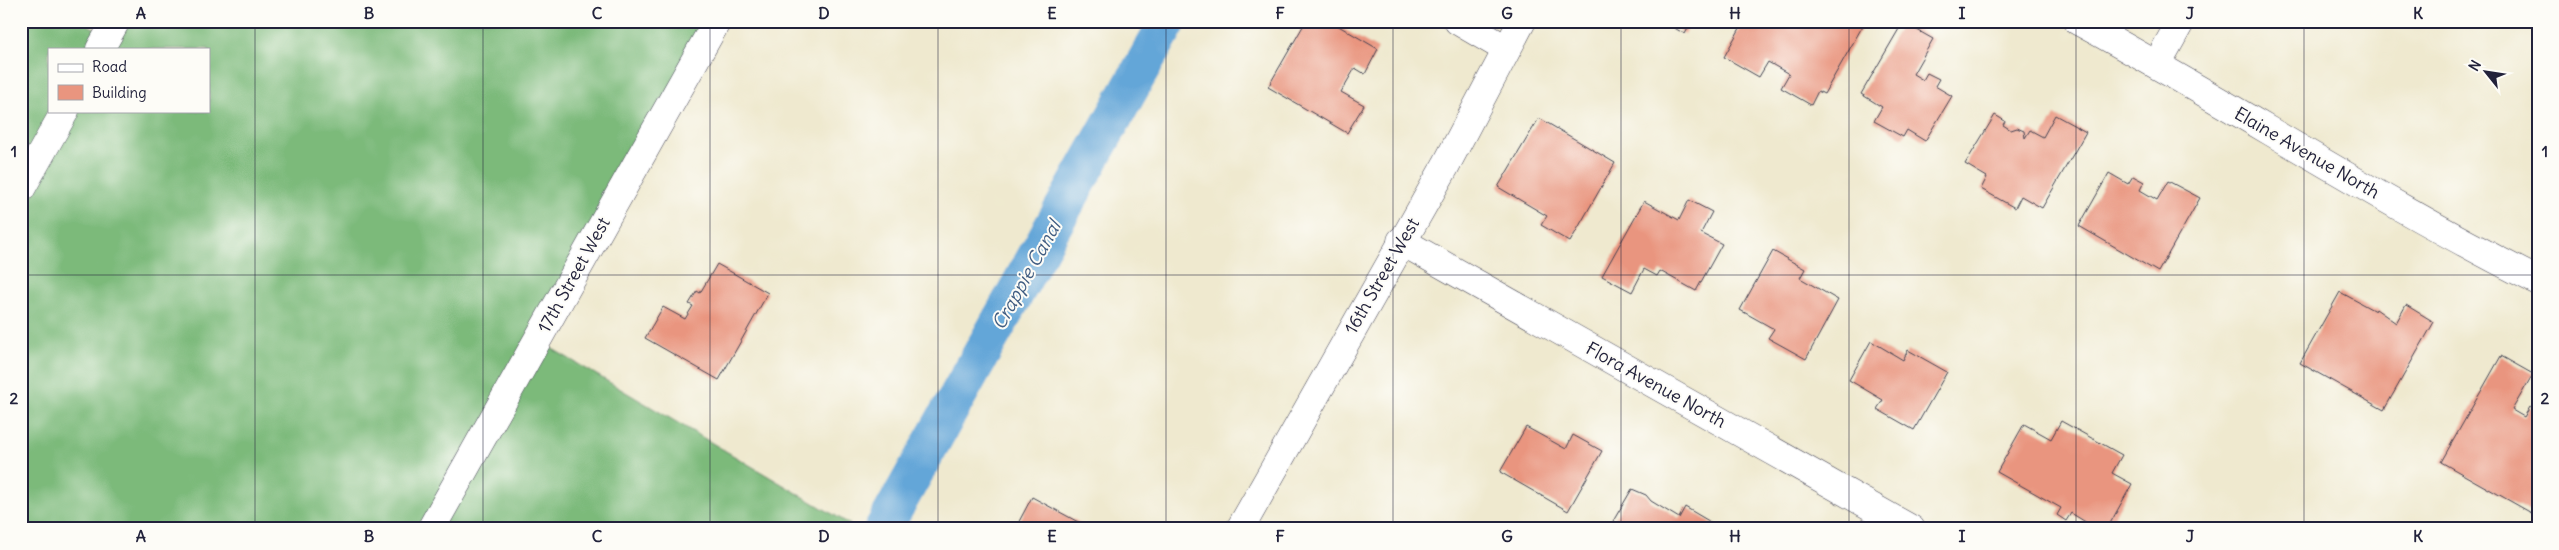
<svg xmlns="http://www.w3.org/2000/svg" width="2559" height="550" viewBox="0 0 2559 550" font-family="Delius,sans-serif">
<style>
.forest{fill:#7bba7a;stroke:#4e6e5a;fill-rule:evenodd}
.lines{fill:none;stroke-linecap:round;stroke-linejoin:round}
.canal{stroke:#64a6d8;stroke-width:38}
.building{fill:#e9957f}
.minor-casing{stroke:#414051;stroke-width:29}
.minor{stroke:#fff;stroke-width:28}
.grid{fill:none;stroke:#22223b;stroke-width:1;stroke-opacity:0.55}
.labels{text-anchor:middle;stroke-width:4;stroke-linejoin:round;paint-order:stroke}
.street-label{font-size:18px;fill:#22223b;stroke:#fdfcf7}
.water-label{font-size:19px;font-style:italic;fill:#405d82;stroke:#fdfcf7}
.neatline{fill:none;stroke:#22223b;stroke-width:2}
.grid-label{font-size:16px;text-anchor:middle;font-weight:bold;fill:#22223b}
</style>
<rect width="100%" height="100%" fill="#fdfcf7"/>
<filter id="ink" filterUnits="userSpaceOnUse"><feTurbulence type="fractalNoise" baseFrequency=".02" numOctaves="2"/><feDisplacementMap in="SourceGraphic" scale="10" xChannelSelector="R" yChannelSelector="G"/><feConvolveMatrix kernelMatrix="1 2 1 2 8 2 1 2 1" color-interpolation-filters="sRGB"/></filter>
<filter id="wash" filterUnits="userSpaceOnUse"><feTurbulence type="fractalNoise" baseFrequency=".0096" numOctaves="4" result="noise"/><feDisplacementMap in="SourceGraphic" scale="20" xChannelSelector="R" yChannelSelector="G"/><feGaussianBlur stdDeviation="1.12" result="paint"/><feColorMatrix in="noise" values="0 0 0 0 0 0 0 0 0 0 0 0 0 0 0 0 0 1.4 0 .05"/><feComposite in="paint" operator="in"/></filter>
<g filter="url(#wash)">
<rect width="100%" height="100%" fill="#efe9cf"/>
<path class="forest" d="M21,21H81L103,33L111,21H719L534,338L858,529H21ZM49,49H209V111H49Z"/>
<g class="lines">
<polyline class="canal" points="883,529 1168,21"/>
</g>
<g id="blocks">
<g class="building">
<polygon points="1306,21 1330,21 1378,49 1365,74 1355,68 1341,92 1364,105 1347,133 1268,87"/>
<polygon points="1662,21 1692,21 1685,34"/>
<polygon points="1744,21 1864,21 1865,22 1824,94 1818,91 1811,105 1781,88 1789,74 1768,62 1759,77 1724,57"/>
<polygon points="1903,22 1933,39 1913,74 1923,80 1927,73 1939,79 1935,86 1952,96 1925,141 1907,130 1903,137 1874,121 1882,107 1861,94"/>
<polygon points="1995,115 2005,121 2003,125 2011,130 2017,128 2024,131 2025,138 2030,130 2043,137 2055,115 2086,132 2042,208 2021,196 2015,208 1981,189 1987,177 1965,164"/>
<polygon points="1539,118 1615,163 1570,242 1541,225 1547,216 1498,187"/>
<polygon points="2109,173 2128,184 2133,176 2144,182 2140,190 2157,200 2168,181 2200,198 2158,272 2079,226"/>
<polygon points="1689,200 1712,212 1701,233 1722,244 1696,291 1660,271 1657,276 1644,269 1632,292 1602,276 1644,201 1679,220"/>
<polygon points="1773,251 1805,269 1800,278 1838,300 1806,359 1768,338 1774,329 1740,310"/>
<polygon points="717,264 768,293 719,380 645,338 663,307 685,319 693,306 689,304 697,291 700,293"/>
<polygon points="2340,292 2375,311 2376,309 2396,323 2406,305 2434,322 2384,410 2300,363"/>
<polygon points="1871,341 1903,360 1908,350 1947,372 1914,430 1877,409 1883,400 1849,380"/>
<polygon points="2501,356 2533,374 2512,410 2524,417 2530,407 2538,412 2538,510 2535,515 2441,462"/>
<polygon points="2061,421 2122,455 2112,473 2132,484 2107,529 2097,529 2071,513 2066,521 2057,515 2061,508 1997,472 2024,424 2051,439"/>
<polygon points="1526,427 1566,449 1573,435 1602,451 1568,511 1500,472"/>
<polygon points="1632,489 1646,495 1651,501 1679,518 1685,507 1719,527 1611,529 1609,528"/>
<polygon points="1032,497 1091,529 1015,529"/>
</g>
</g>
</g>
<g filter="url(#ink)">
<use href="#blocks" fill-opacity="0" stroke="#414051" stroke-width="1"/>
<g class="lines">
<g class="minor-casing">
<g id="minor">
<polyline points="1458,21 1506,49"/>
<path d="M2078,21C2233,105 2380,202 2538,281"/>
<polyline points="100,49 116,21"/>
<polyline points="2157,64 2181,21"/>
<polyline points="21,189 65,111"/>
<polyline points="1401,241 1911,529"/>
<polyline points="431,529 717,21"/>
<polyline points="1240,529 1446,165 1522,21"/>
</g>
</g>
<use href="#minor" class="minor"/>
</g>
</g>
<path class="grid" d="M255,21V529M483,21V529M710,21V529M938,21V529M1166,21V529M1393,21V529M1621,21V529M1849,21V529M2076,21V529M2304,21V529M21,275H2538"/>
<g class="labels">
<g class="street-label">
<text transform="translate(2307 153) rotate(30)" y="6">Elaine Avenue North</text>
<text transform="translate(574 275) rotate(-61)" y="6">17th Street West</text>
<text transform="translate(1382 276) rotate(-60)" y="6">16th Street West</text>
<text transform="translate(1656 385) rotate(29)" y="6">Flora Avenue North</text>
</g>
<g class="water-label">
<text transform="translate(1026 275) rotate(-61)" y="7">Crappie Canal</text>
</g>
</g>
<rect width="2559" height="550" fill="none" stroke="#fdfcf7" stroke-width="55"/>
<rect x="48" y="48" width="162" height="65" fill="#fdfcf7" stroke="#a5a5ac"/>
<rect x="58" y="64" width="25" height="8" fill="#ffffff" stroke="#a5a5ac"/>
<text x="92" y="72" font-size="15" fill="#22223b">Road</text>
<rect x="58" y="85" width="25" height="15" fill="#e9957f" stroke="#a5a5ac"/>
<text x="92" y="98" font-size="15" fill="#22223b">Building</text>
<g transform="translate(2486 72) rotate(300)" stroke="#fdfcf7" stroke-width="4" paint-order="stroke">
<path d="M0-4L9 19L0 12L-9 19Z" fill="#22223b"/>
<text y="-8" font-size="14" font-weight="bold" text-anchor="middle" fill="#22223b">N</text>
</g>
<rect x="28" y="28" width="2504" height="494" class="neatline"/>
<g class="grid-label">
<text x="141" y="19">A</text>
<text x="369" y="19">B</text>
<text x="597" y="19">C</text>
<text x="824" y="19">D</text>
<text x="1052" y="19">E</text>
<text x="1280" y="19">F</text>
<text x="1507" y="19">G</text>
<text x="1735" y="19">H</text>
<text x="1962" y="19">I</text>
<text x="2190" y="19">J</text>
<text x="2418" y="19">K</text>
<text x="14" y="157">1</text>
<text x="2545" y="157">1</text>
<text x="14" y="404">2</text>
<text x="2545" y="404">2</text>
<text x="141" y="542">A</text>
<text x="369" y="542">B</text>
<text x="597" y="542">C</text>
<text x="824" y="542">D</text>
<text x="1052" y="542">E</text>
<text x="1280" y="542">F</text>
<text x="1507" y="542">G</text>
<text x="1735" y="542">H</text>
<text x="1962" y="542">I</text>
<text x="2190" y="542">J</text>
<text x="2418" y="542">K</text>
</g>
</svg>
